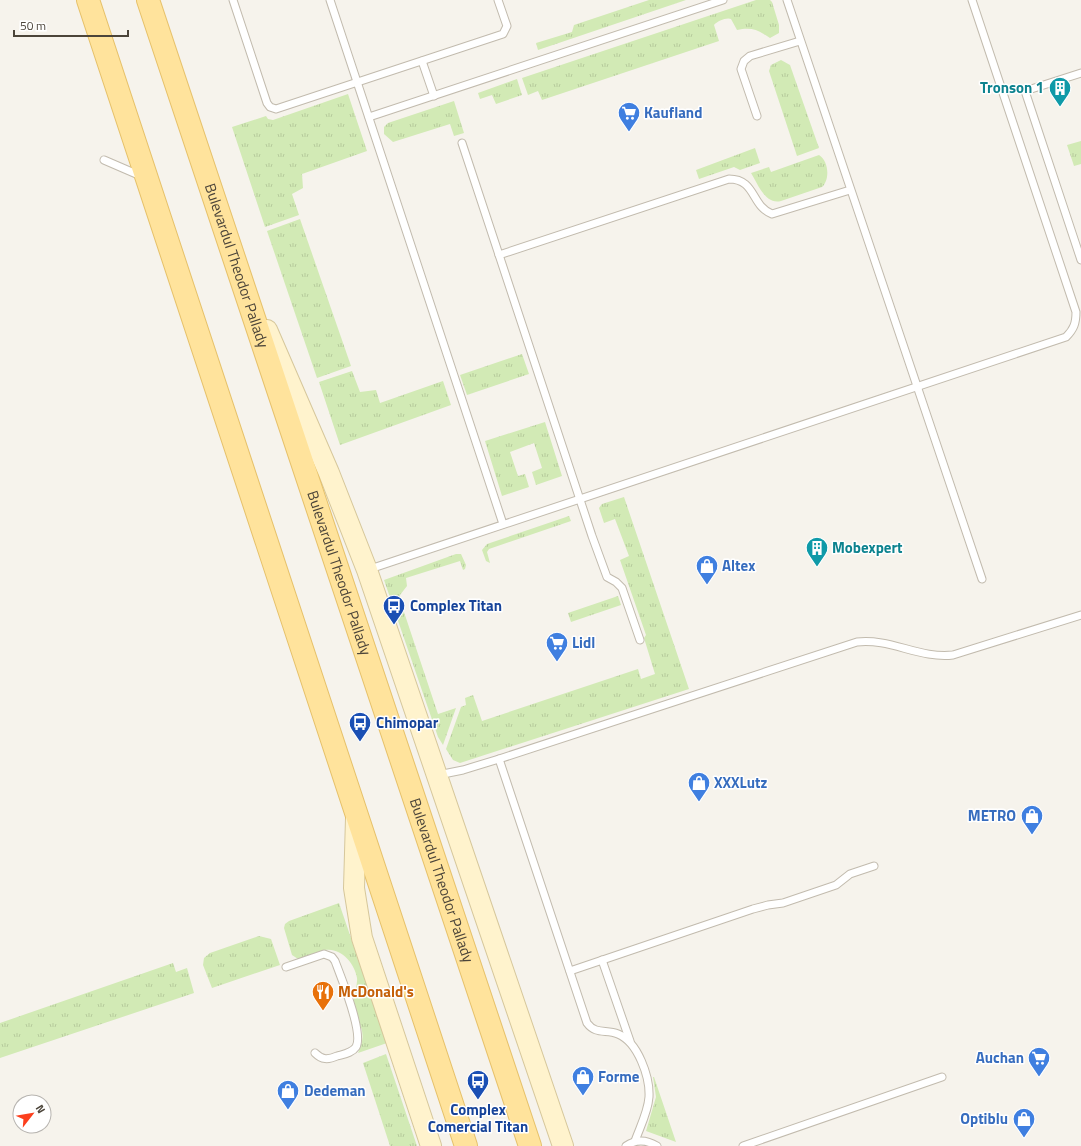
<svg xmlns="http://www.w3.org/2000/svg" width="1081" height="1146" viewBox="0 0 1081 1146" font-family="'Titillium Web',sans-serif">
<style>
.grass{fill:url(#grass-tufts)}
.lines{fill:none;stroke-linecap:round;stroke-linejoin:round}
.lane-casing{stroke:#c2bbae;stroke-width:9}
.secondary-casing{stroke:#d6c79b;stroke-width:22}
.primary-casing{stroke:#e6c16a;stroke-width:24}
.lane{stroke:#fff;stroke-width:7}
.secondary{stroke:#fff3cd;stroke-width:20}
.primary{stroke:#ffe39c;stroke-width:22}
.labels{text-anchor:middle;stroke-width:3;stroke-linejoin:round;paint-order:stroke}
.culture-label{font-size:15px;font-weight:bold;fill:#0d838f;stroke:#fff;text-anchor:end}
.shop-label{font-size:15px;font-weight:bold;fill:#366cbe;stroke:#fff;text-anchor:start}
.street-label{font-size:15px;fill:#4b4439;stroke:#fff}
.transit-label{font-size:15px;font-weight:bold;fill:#164399;stroke:#fff;text-anchor:start}
.food-label{font-size:15px;font-weight:bold;fill:#c56008;stroke:#fff;text-anchor:start}
</style>
<defs>
<pattern id="grass-tufts" width="24" height="20" patternUnits="userSpaceOnUse"><rect width="24" height="20" fill="#d2eab5"/><path d="M3 7l-1-3M5 7V3M7 7l1-3M15 17l-1-3M17 17v-4M19 17l1-3" fill="none" stroke="#b6ca9c"/></pattern>
</defs>
<rect width="100%" height="100%" fill="#f6f3ec"/>
<g class="grass">
<polygon points="649,0 686,0 538,50 536,43 572,32 574,25"/>
<path d="M756,0H770L772,2L779,25V33L770,38C758,30 752,27 737,30L731,19C727,17 717,21 714,25L719,41L542,100L538,91L528,95L522,78Z"/>
<polygon points="781,60 790,65 819,148 797,156 769,71 771,65"/>
<polygon points="517,79 522,95 496,104 492,95 480,99 478,93"/>
<polygon points="348,94 367,151 302,174 303,188 292,194 299,215 265,227 232,127 266,116 268,119 273,120"/>
<polygon points="454,101 464,133 454,136 450,124 393,142 384,134 384,127 388,123"/>
<polygon points="1081,141 1081,164 1074,166 1067,145"/>
<polygon points="755,148 760,163 740,170 734,167 699,179 696,170"/>
<path d="M819,155C829,161 830,180 822,187L781,201C765,205 758,184 751,173L769,167L771,172Z"/>
<polygon points="300,219 351,366 317,378 267,231"/>
<polygon points="522,354 529,374 467,395 460,375"/>
<polygon points="352,371 360,392 376,390 380,403 443,381 451,405 340,445 319,382"/>
<polygon points="545,422 562,476 536,485 532,472 542,468 534,443 510,452 518,476 525,474 529,487 502,496 485,441"/>
<polygon points="624,497 689,689 460,763 453,760 446,749 461,707 466,705 465,698 473,695 482,721 638,669 641,679 655,674 644,638 646,635 620,560 629,556 615,519 604,523 599,508 602,504"/>
<polygon points="569,516 571,521 489,549 487,552 490,563 486,561 482,550 487,544"/>
<polygon points="456,554 461,554 466,565 465,569 463,570 460,561 406,578 407,586 400,595 400,600 438,714 456,708 443,745 438,737 384,580"/>
<polygon points="618,596 621,605 571,622 568,613"/>
<path d="M339,903L387,1043L358,1053C369,1028 357,1027 354,1005C352,996 358,987 357,978C355,963 340,947 325,950C316,952 307,956 298,959L292,955L284,928L285,924L289,921Z"/>
<polygon points="259,936 271,939 280,965 212,988 203,965 204,958 210,953"/>
<polygon points="173,963 176,972 187,968 194,993 0,1058 0,1023"/>
<polygon points="386,1054 417,1146 390,1146 363,1063"/>
<polygon points="653,1077 654,1077 676,1142 646,1131 656,1097"/>
</g>
<g class="lines">
<g class="lane-casing">
<g id="lane">
<polyline points="233,0 267,103 270,107 276,109 503,34 507,26 498,0"/>
<polyline points="330,0 503,524"/>
<polyline points="787,0 982,579"/>
<polyline points="422,61 434,96"/>
<polyline points="1081,73 1025,91 1081,260"/>
<polyline points="757,116 741,69 744,61 750,56 800,41"/>
<polyline points="369,117 723,0"/>
<polyline points="462,143 592,536 607,577 616,582 622,588 640,640"/>
<polyline points="104,160 141,176"/>
<path d="M499,255L729,179C756,179 751,206 772,214L850,190"/>
<path d="M367,570L1066,337C1074,329 1076,323 1076,312L972,0"/>
<path d="M499,759L587,1023C596,1035 606,1029 618,1034C638,1042 650,1077 649,1097C648,1112 640,1127 635,1141"/>
<path d="M438,775L463,770L499,759L857,642C890,638 920,659 953,655L1081,615"/>
<polyline points="602,960 630,1041"/>
<path d="M286,967L324,954L332,957L335,961C341,977 364,1033 356,1047C352,1053 344,1054 337,1056C328,1060 322,1060 315,1053"/>
<polyline points="570,971 753,909 768,905 783,903 836,885 850,874 874,866"/>
<path d="M626,1146C636,1139 647,1140 657,1146"/>
<polyline points="743,1146 942,1077"/>
</g>
</g>
<g class="secondary-casing">
<g id="secondary">
<polyline points="267,330 329,473 367,570 563,1146"/>
<polyline points="356,818 354,888 362,938 431,1146"/>
</g>
</g>
<g class="primary-casing">
<g id="primary">
<polyline points="88,0 466,1146"/>
<path id="s1" d="M148,0L530,1146"/>
</g>
</g>
<use href="#lane" class="lane"/>
<use href="#secondary" class="secondary"/>
<use href="#primary" class="primary"/>
</g>
<defs>
<g id="building-pin" transform="scale(1.15)"><path d="M0 17L-7.5 6A9.5 9.5 0 1 1 7.5 6Z" fill="#0f9aa8" stroke="#fff"/><path d="M-4-6H4V6H1V3H-1V6H-4ZM-2.5-4.3h1.7v1.8h-1.7ZM.8-4.3h1.7v1.8H.8ZM-2.5-1h1.7V.8h-1.7ZM.8-1h1.7V.8H.8Z" fill="#fff"/></g>
<g id="supermarket-pin" transform="scale(1.15)"><path d="M0 17L-7.5 6A9.5 9.5 0 1 1 7.5 6Z" fill="#3f7fe0" stroke="#fff"/><path d="M-6-5.5h2.5l.6 2H6L4.5 2H-2.5L-4.4-4H-6ZM-1.5 3.2a1.3 1.3 0 1 0 .1 0ZM3 3.2a1.3 1.3 0 1 0 .1 0Z" fill="#fff"/></g>
<g id="shop-pin" transform="scale(1.15)"><path d="M0 17L-7.5 6A9.5 9.5 0 1 1 7.5 6Z" fill="#3f7fe0" stroke="#fff"/><path d="M-5-2.5h2.3a2.7 3.5 0 0 1 5.4 0H5L5.5 6h-11ZM-1.5-2.5h3a1.5 2.3 0 0 0-3 0Z" fill="#fff"/></g>
<g id="bus-pin" transform="scale(1.15)"><path d="M0 17L-7.5 6A9.5 9.5 0 1 1 7.5 6Z" fill="#1a4fb4" stroke="#fff"/><path d="M-5-6H5V4H4V6H2V4H-2V6H-4V4H-5ZM-3.5-4V0h7V-4ZM-3.5 1.2v1.5H-2V1.2ZM2 1.2v1.5H3.5V1.2Z" fill="#fff"/></g>
<g id="restaurant-pin" transform="scale(1.15)"><path d="M0 17L-7.5 6A9.5 9.5 0 1 1 7.5 6Z" fill="#e8710a" stroke="#fff"/><path d="M-5-6h1v4h1v-4h1v4h1v-4h1v5L-1.5 .5V6h-2V.5L-5-1ZM5-6V6H3V1.5H1.5Q1.5-4 5-6Z" fill="#fff"/></g>
</defs>
<g fill-rule="evenodd">
<use href="#building-pin" x="1060" y="88"/>
<use href="#supermarket-pin" x="629" y="113"/>
<use href="#building-pin" x="817" y="548"/>
<use href="#shop-pin" x="707" y="566"/>
<use href="#bus-pin" x="394" y="606"/>
<use href="#supermarket-pin" x="557" y="643"/>
<use href="#bus-pin" x="360" y="723"/>
<use href="#shop-pin" x="699" y="783"/>
<use href="#shop-pin" x="1032" y="816"/>
<use href="#restaurant-pin" x="323" y="992"/>
<use href="#supermarket-pin" x="1039" y="1058"/>
<use href="#shop-pin" x="583" y="1077"/>
<use href="#bus-pin" x="478" y="1081"/>
<use href="#shop-pin" x="288" y="1091"/>
<use href="#shop-pin" x="1024" y="1119"/>
</g>
<g class="labels">
<g class="culture-label">
<text x="1044" y="93">Tronson 1</text>
<text x="832" y="553" text-anchor="start">Mobexpert</text>
</g>
<g class="shop-label">
<text x="644" y="118">Kaufland</text>
<text x="722" y="571">Altex</text>
<text x="572" y="648">Lidl</text>
<text x="714" y="788">XXXLutz</text>
<text x="1016" y="821" text-anchor="end">METRO</text>
<text x="1024" y="1063" text-anchor="end">Auchan</text>
<text x="598" y="1082">Forme</text>
<text x="304" y="1096">Dedeman</text>
<text x="1008" y="1124" text-anchor="end">Optiblu</text>
</g>
<g class="street-label">
<text dy="5" stroke="none"><textPath href="#s1" startOffset="280">Bulevardul Theodor Pallady</textPath></text>
<text dy="5" stroke="none"><textPath href="#s1" startOffset="604">Bulevardul Theodor Pallady</textPath></text>
<text dy="5" stroke="none"><textPath href="#s1" startOffset="928">Bulevardul Theodor Pallady</textPath></text>
</g>
<g class="transit-label">
<text x="410" y="611">Complex Titan</text>
<text x="376" y="728">Chimopar</text>
<text x="478" y="1115" text-anchor="middle">Complex<tspan x="478" dy="17">Comercial Titan</tspan></text>
</g>
<g class="food-label">
<text x="338" y="997">McDonald's</text>
</g>
</g>
<g transform="translate(32 1114) rotate(59)"><circle r="19" fill="#ffffff" stroke="#b7b4b0"/>
<path d="M0-3L7 15L0 10L-7 15Z" fill="#fc3f1d"/>
<text y="-6" font-size="11" font-weight="bold" text-anchor="middle" fill="#4b4439">N</text>
</g>
<path d="M14 30v6h114v-6" fill="none" stroke="#4b4439" stroke-width="2"/>
<text x="20" y="30" font-size="12" fill="#4b4439" stroke="#ffffff" stroke-width="3" paint-order="stroke">50 m</text>
</svg>
